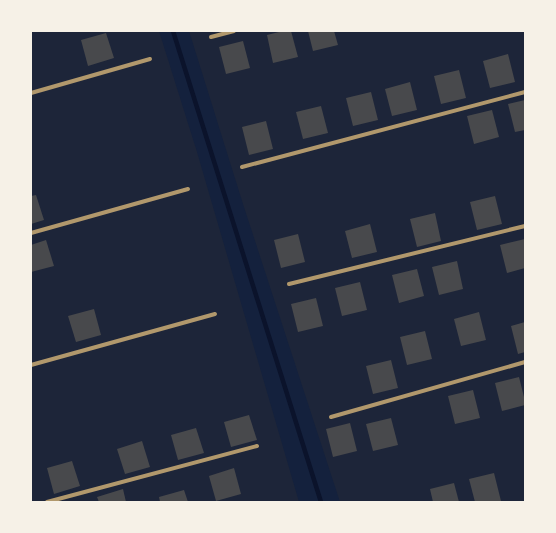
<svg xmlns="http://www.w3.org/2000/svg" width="556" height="533" viewBox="0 0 556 533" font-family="'Nunito Sans',sans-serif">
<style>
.green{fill:#1d2539}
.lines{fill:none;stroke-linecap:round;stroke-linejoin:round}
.stream{stroke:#0b132b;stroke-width:4.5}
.building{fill:#48494c}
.minor{stroke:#b1986c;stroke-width:4}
</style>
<rect width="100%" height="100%" fill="#14213d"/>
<g class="green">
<polygon points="31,31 159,31 197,152 299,502 31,502"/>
<polygon points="189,31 525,31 525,502 340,502 243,204"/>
</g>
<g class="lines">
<polyline class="stream" points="173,31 321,502"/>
</g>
<g class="building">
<polygon points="283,31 291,31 298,57 273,63 267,35"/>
<polygon points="308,31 334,31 338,45 313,51"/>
<polygon points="106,33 114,58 88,66 81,40"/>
<polygon points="243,41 250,68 226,74 219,47"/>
<polygon points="508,54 515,82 490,88 483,61"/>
<polygon points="459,70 466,98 441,104 434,76"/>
<polygon points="410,82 417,110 392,116 385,89"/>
<polygon points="371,92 378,120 353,126 346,98"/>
<polygon points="525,100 525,130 515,132 508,104"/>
<polygon points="321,106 328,133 303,139 296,112"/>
<polygon points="492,110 499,137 474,144 467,116"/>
<polygon points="266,121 273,149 249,155 242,127"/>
<polygon points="36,195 44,220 31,224 31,196"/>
<polygon points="495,196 502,224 477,230 470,202"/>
<polygon points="435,213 441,241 417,247 410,219"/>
<polygon points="370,224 377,252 352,258 345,231"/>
<polygon points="298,234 305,262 281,268 274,240"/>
<polygon points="525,239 525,268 507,273 500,245"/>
<polygon points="46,240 54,266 31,272 31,245"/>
<polygon points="457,261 463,289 439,295 432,267"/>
<polygon points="417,269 424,296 399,303 392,275"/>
<polygon points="360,282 367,310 342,316 335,288"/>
<polygon points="316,298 323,326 298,332 291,304"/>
<polygon points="94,309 101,335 76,342 68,316"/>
<polygon points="479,312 486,340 461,346 454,319"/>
<polygon points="525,322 525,352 518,354 511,326"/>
<polygon points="425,331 432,359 407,365 400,337"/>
<polygon points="391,360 398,388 373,394 366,366"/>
<polygon points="519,377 525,401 525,405 502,411 495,383"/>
<polygon points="473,390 480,418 455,424 448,396"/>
<polygon points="249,415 257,440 231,447 224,422"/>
<polygon points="391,418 398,445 373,451 366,424"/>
<polygon points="350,423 357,451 333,457 326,429"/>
<polygon points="196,428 204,453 178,460 171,435"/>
<polygon points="142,441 150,467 125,474 117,449"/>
<polygon points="72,461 80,486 54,494 47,468"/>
<polygon points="234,468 241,494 216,501 209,476"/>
<polygon points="494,473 501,501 497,502 475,502 469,479"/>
<polygon points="454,483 459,502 433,502 430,489"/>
<polygon points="123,489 126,502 99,502 97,497"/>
<polygon points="184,490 188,502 160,502 159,497"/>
</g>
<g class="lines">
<g class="minor">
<polyline points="211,37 234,31"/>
<polyline points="31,93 150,59"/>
<polyline points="242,167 525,92"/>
<polyline points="31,233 188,189"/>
<polyline points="289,284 525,226"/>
<polyline points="31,365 215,314"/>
<polyline points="331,417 525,362"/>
<polyline points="47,502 257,446"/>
</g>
</g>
<rect width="556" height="533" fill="none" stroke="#f6f1e7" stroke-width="64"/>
</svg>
